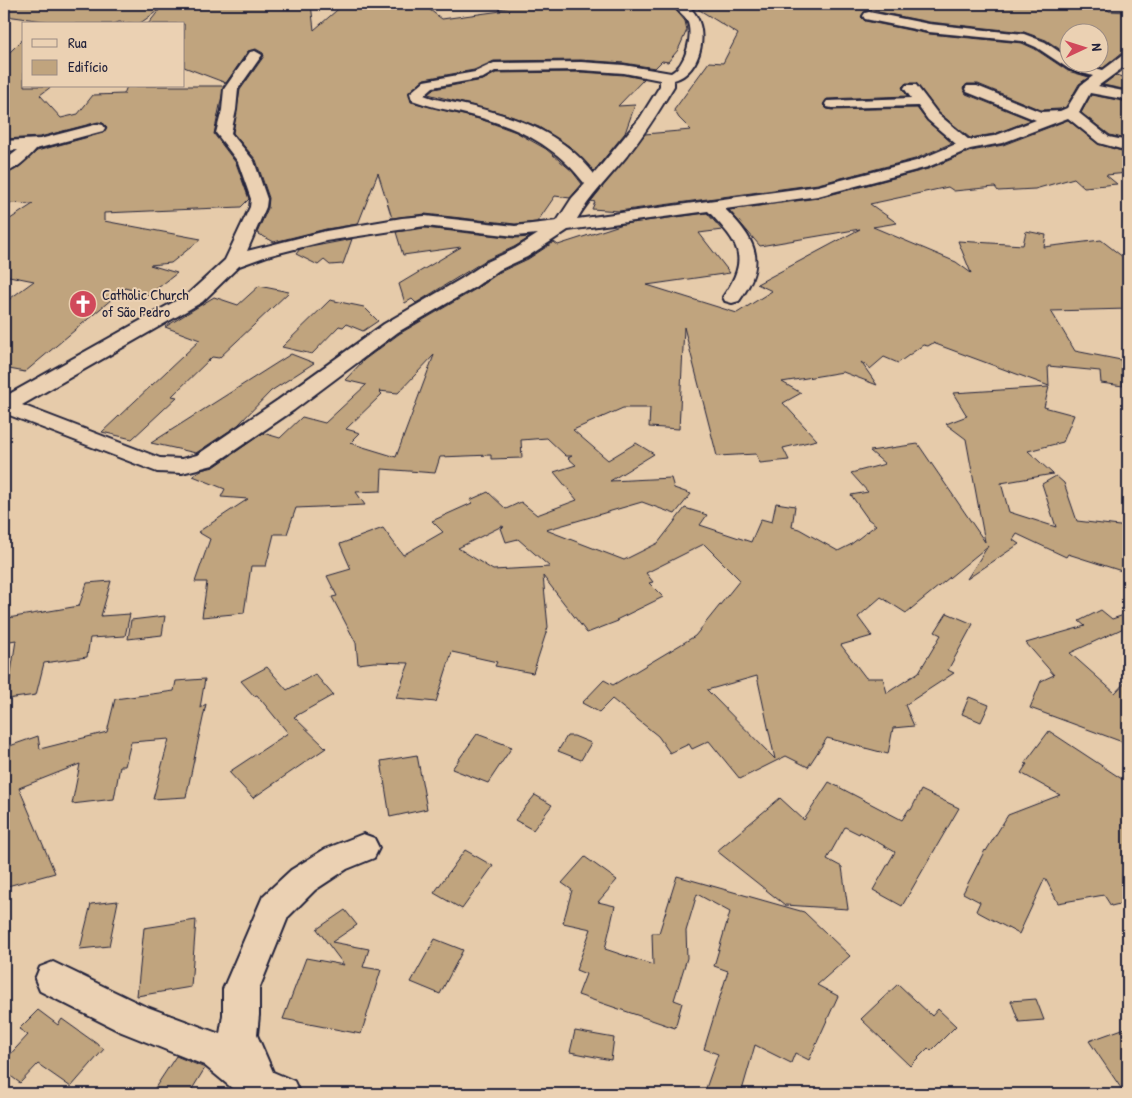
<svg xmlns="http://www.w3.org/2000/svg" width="1132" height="1098" viewBox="0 0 1132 1098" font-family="'Patrick Hand',sans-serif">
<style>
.building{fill:#c0a47e;stroke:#22223b;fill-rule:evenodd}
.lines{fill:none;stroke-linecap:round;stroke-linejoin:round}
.street-casing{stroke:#22223b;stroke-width:4}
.street{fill:#ebd1b3;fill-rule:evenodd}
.labels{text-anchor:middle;stroke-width:4;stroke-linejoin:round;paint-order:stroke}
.far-poi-label{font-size:15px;fill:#22223b;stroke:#ebd1b3;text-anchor:start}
</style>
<rect width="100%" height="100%" fill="#e6cbaa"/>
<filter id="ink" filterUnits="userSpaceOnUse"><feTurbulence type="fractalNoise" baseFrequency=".02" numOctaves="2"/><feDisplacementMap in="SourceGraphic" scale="10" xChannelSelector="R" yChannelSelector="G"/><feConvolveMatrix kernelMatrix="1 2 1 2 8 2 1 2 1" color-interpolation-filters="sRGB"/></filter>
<g filter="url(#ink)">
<g class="building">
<polygon points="6,4 311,4 314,30 344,4 422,4 442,19 501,11 499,9 508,7 502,4 677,4 675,9 685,21 687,30 678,50 668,62 662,61 655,68 624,63 581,60 494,61 474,70 424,79 409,92 411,102 483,120 516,132 546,149 572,171 582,184 570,198 555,196 537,222 515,224 425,214 392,218 378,173 358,224 326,229 274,242 257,233 268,208 269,198 256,160 233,133 240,90 264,56 263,53 256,49 248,51 226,83 184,67 184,24 148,24 160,9 139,24 119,22 114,24 66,24 6,16"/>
<polygon points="701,4 757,4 778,6 781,4 790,4 810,7 815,4 1096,4 1101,8 1106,8 1109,11 1128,12 1128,48 1103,68 1084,62 1100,62 1100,32 1070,32 1070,56 1046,40 1024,32 929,22 869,10 865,11 861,17 865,21 929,34 1022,43 1035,49 1068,71 1089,77 1079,84 1066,107 1060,109 1041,110 978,84 967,84 963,88 966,94 1031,120 994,134 970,138 939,113 916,83 906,83 902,87 907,96 827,99 823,105 827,109 832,110 917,108 927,121 952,143 915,159 818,184 619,211 592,209 595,202 591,201 645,134 691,130 679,118 674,110 709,62 723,63 738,34 698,9"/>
<polygon points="24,38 24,86 52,86 40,95 61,118 78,114 93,95 124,94 127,86 224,86 214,134 236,163 249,199 241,207 104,213 104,221 201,239 171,263 150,265 177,273 149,295 125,288 25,372 4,368 4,303 34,281 4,275 4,223 33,204 4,203 4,175 18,168 37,151 103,133 107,127 103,123 98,122 40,137 4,139 4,58"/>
<polygon points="581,72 624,75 644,79 618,106 635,105 625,133 594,171 569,146 539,127 505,114 428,94 434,89 483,80 496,73"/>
<polygon points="1116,75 1128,79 1128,90 1103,85"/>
<polygon points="1091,95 1128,102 1128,129 1126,139 1110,135 1081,113"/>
<path d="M1068,120L1098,144L1128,153V173L1106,175L1117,184L1084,187L1074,178L1035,189L998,191L995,187L954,191L948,187L870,204L897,223L873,227L956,262L971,273L958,241L1023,245L1026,231L1046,235L1044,247L1101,240L1128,261V309L1051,311L1075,351L1121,360L1123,386L1101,383L1100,371L1048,366L1049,386L933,343L928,346L923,345L898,363L884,357L870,369L861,362L877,385L843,372L782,382L801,393L783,403L817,440L783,448L789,460L760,463L756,454L717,456L684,327L679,429L649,427L650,408H623L573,430L608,460L636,443L654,454L610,481L671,478L674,488L691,494L675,514L642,502L546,530L624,560L658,543L685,508L707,515L700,525L751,542L761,519L772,522L776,503L795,506L792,527L799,529L838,551L850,545L876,525L868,519L851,495L868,492L851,473L885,464L870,451L918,444L985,542L966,439L946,424L967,416L953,393L1049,387L1044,407L1074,415L1063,442L1028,451L1053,474L1001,483L1009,512L1056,527L1042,484L1056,476L1064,483L1077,521L1128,527V573L1068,554L1066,557L1017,534L1013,540L1019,544L967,579L988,546L906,613L881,597L858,617L872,636L841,645L866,678H883L887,693L919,672L941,635L935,632L947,613L973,624L948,670L954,673L905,705L914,726L893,728L888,754L827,738L808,767L786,756L740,779L709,741L692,749L689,744L670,753L658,736L612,699L599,712L582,703L604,680L613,685L695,636L740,580L704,544L646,573L653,582L649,583L663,597L616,620L618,621L587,633L543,576L548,627L533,673L495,666L497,662L452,652L436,702L396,698L409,663L374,662L358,664L356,643L332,597L337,596L327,576L351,569L340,544L383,528L403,555L443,532L432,521L472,503L470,500L488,492L506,509L521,502L537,515L577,500L554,472L576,465L568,458L572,456H566L547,438L521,440L522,458L491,459V455L440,457L435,473L382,469L381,491L356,492L365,505L296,508L287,534H274L266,566H251L244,613L202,617L207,582H195L210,539L198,532L248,499L221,497L225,489L193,476L201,470L214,467L263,433L280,438L302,417L325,423L366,385L345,380L364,360L399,334L476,289L500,272L528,259L554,242L558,245L623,224L707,213L722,230L699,233L730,273L647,285L737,313L772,291L757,284L860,229L760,246L729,210L818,198L928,169L971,151L1003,145ZM434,355L396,457L350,443L360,433L346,429L382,394L379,391L398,393ZM502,526L504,527L501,528L506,542L518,539L550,567L493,570L458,548ZM757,676L775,759L707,690Z"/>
<polygon points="425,228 515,238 531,237 514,247 486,260 416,303 412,299 405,303 399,284 461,247 403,255 396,232"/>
<polygon points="352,239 343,264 330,265 324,260 318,265 296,254 300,249"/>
<polygon points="259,286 289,292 219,358 212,357 172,396 177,397 132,439 102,432 200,340 165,327 214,297 238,305"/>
<polygon points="330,300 364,307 378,321 363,331 346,324 343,327 339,326 312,354 282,347"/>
<polygon points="291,354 314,363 271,391 238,425 196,453 151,443"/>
<polygon points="111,581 101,616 130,614 125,636 90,638 87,657 44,663 36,695 7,699 16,640 4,642 8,618 79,606 87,583"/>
<polygon points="1101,610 1112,619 1127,614 1128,626 1070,653 1115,693 1128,679 1128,744 1030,708 1041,681 1054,675 1026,643 1085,626 1079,621"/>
<polygon points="165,616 162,635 128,639 131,620"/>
<polygon points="267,667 287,690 315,674 333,695 294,717 326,748 253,798 229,772 288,733 257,695 254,696 241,681"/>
<polygon points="205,679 200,708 206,704 186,797 153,799 169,739 131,742 125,766 120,766 114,799 72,804 80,764 19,788 55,873 4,887 4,748 38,736 40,749 107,732 115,699 174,691 176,681"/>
<polygon points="969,697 989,705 981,722 962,714"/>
<polygon points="1049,731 1128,783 1128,902 1111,906 1104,895 1058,903 1045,878 1019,934 976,911 980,902 963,893 985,850 986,851 1008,815 1060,795 1021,773 1027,764 1025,763"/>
<polygon points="477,734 512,747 488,783 452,769"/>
<polygon points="567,736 574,736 591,743 581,760 558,751"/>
<polygon points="417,755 427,809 390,817 381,761"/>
<polygon points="829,782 902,820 909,809 911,810 921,790 959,808 902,906 873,890 895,852 860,832 859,834 845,827 827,859 842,867 848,909 785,905 717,851 780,798 804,820"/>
<polygon points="535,795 552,805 533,830 515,820"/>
<polygon points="465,850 493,866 462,909 434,893"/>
<polygon points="585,857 617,880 598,902 615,906 605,949 653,965 652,933 659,933 677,876 804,912 850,956 817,985 838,996 809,1060 795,1053 791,1063 755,1045 741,1094 704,1094 718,1054 704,1049 728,971 714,966 730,912 697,894 686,931 687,958 674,1000 682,1003 675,1028 578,995 586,974 576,970 591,929 563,923 572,890 562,883"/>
<polygon points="118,901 109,946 80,949 91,904"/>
<polygon points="345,910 357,925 332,942 369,949 363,967 381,970 361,1034 283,1019 306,958 344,965 317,929"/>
<polygon points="196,920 191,987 137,996 144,928"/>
<polygon points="435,939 463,950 440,994 411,982"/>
<polygon points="898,984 932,1016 938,1009 956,1026 931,1051 928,1048 910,1066 861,1019"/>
<polygon points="1036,999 1044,1020 1019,1022 1011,1001"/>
<polygon points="38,1010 58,1025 62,1019 104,1049 71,1087 38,1064 20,1083 4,1071 4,1061 28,1035 19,1029"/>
<polygon points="1128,1027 1128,1094 1125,1094 1089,1041"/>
<polygon points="575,1031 614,1038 611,1060 570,1052"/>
<polygon points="176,1056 205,1068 189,1094 151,1094"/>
</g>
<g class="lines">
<g class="street-casing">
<g id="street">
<path d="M679,4H699L697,7L690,8C711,27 702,73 674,80V86C659,111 644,135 626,157C609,178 590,196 577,219L818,186L916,161L956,144L928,120L918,106L832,108L827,107L825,104L827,101L911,98L904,88L906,85H916L938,114L969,140L994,136L1036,120L967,92L965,89L967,86H977L1041,112L1060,111L1067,108L1081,85L1093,76L1069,69L1036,47L1022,41L929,32L865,19L863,16L865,13L869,12L929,24L1024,34L1045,42L1070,59V62C1081,62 1092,68 1103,70L1123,55L1128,54V64L1098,86L1128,92V100L1090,93L1079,113L1109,137L1128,141V151L1099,143L1068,118L1002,143L970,149L928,167L818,196L725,209C756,240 768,262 739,301L732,303L725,301L723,297C751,256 738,243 708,211L568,230L527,257L499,270L475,287L398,332L294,410L213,465L182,473L157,472L4,413V397L188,294L225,260L250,207L251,199L238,162L216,133L222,110L224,89L250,52L255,51L262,55L238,89L236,110L231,133L254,161L267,199L266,207L247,251L326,231L402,218L425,216L515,226L557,221L572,198L585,184C555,144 514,125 466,114C450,110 434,108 418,102L412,100L410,93L424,81L475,72L494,63L581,62L624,65L671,73C686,65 694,35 687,20C684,15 679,12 676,8ZM581,70L624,73L660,80V86L640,118L594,174C563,133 517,117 469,106C454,102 438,101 424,95L433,87L483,78L495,71ZM425,226L515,236L538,234L515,249L487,262L461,279L384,324L278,400L197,455L182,459L160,458L22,405L202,302L239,266L267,256L326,241Z"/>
<path d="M98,124L103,125L105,128L103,131L36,149C28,158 16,170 4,173V161L18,150L4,151V141L40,139Z"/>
<polygon points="363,834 374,838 379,848 374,858 347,869 315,890 288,917 259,989 259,1015 257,1035 273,1072 294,1081 300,1094 239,1094 204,1065 119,1031 40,991 35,979 40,967 53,962 142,1005 220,1034 223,1015 223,989 263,896 291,870 325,849"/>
</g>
</g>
<use href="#street" class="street"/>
</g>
</g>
<defs>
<g id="church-disc" transform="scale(1.4375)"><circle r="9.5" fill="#d1495b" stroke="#ebd1b3"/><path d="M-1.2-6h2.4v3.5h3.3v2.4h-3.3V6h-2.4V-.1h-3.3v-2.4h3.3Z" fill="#fff"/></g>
</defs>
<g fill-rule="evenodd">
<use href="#church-disc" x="83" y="304"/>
</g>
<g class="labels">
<g class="far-poi-label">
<text x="102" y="300">Catholic Church<tspan x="102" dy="17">of São Pedro</tspan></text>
</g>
</g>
<rect width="1132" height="1098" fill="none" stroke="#ebd1b3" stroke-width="20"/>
<rect x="10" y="10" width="1112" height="1078" fill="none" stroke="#22223b" stroke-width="2" filter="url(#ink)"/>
<rect x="22" y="22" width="162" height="65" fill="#ebd1b3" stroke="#9b8b83"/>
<rect x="32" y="39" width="25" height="8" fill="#ebd1b3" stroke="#9b8b83"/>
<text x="68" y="48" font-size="15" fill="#22223b">Rua</text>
<rect x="32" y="60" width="25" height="15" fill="#c0a47e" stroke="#9b8b83"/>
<text x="68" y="72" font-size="15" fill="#22223b">Edifício</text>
<g transform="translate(1084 48) rotate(86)"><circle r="24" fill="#ebd1b3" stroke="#9b8b83"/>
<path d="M0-4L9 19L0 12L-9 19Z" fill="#d1495b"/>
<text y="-8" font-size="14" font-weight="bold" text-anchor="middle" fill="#22223b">N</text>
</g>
</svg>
